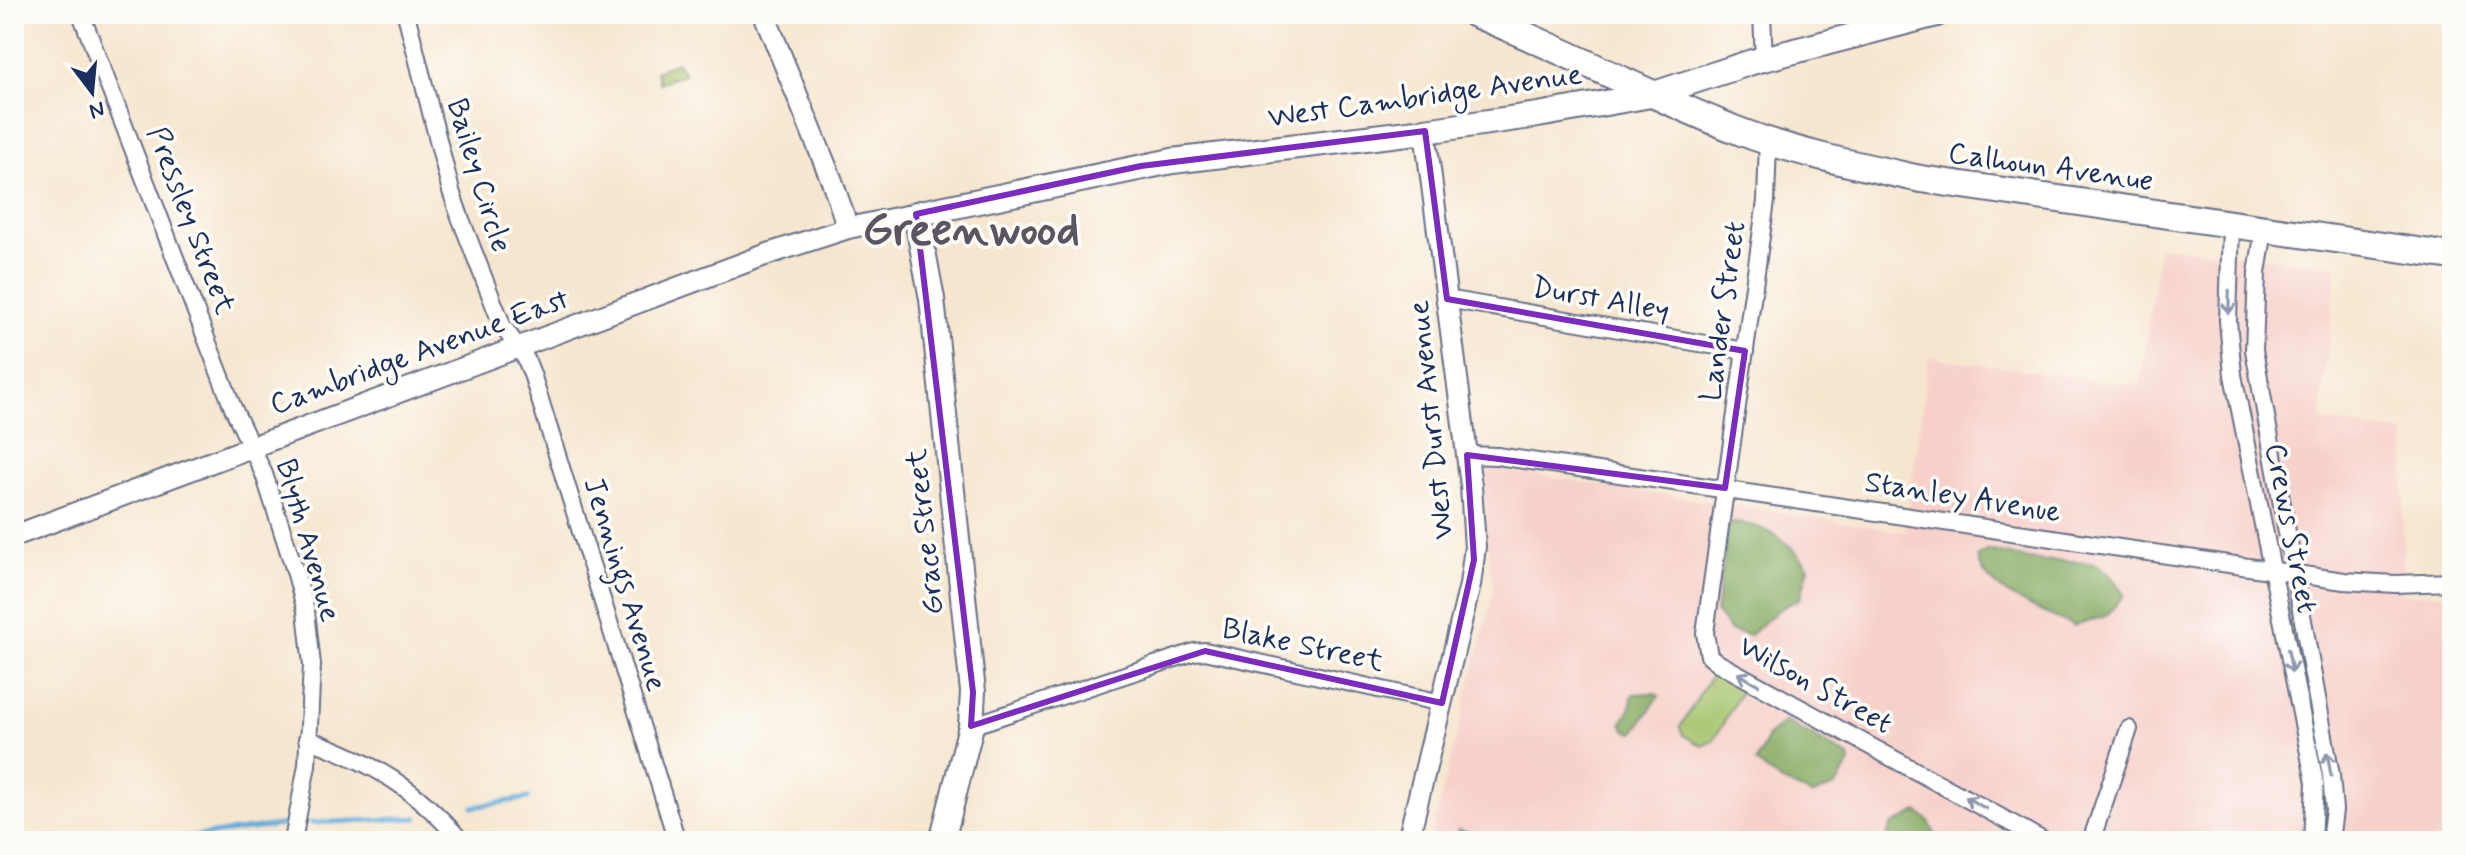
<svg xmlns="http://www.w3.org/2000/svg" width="2466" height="855" viewBox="0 0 2466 855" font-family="Mynerve,sans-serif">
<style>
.built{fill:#f7d0ca}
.green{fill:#a4c26a;stroke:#607864;stroke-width:2}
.forest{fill:#83a85e;stroke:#4f6c5e;stroke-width:2}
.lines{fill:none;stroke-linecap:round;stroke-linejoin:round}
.stream{stroke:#62acda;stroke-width:5}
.minor-casing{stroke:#686f86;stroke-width:20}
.tertiary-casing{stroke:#686f86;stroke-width:24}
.secondary-casing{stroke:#686f86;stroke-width:28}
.primary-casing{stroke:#686f86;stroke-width:30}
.minor{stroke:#fff;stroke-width:16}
.tertiary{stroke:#fff;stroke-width:20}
.secondary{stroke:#fff;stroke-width:24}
.primary{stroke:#fff;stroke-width:26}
.oneway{stroke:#8d97ae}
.marked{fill:none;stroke:#7b2cbf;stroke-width:6;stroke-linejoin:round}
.labels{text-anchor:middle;stroke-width:7;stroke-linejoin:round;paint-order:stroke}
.street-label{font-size:30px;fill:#1b2f5e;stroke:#fdfcf7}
.town-label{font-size:46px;font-weight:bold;fill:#5c5460;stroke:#fdfcf7}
</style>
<rect width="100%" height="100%" fill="#fdfcf7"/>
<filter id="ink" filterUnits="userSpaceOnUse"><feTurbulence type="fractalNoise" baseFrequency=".0125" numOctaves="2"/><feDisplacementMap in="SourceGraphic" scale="16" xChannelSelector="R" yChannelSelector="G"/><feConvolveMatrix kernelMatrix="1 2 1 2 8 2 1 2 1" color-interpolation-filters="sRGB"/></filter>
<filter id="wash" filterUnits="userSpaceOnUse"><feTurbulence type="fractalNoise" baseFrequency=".006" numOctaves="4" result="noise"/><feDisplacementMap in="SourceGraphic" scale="32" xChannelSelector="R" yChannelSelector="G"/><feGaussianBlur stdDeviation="1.8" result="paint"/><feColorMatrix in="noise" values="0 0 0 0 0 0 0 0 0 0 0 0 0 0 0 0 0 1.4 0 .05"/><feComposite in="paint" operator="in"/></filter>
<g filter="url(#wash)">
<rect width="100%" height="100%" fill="#f6e6cf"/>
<polygon class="built" points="2159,246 2337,266 2320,421 2405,433 2402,594 2452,594 2452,841 1430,841 1494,590 1477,466 1905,532 1929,357 2140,386"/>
<g class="green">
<polygon points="677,62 684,74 659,83 656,71"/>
<polygon points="1715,669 1742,683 1743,687 1714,740 1703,746 1683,735 1680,727"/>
</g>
<g class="forest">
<path d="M1728,523C1764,522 1787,539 1809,567L1800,598L1777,611L1750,635L1730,631L1716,613Z"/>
<path d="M1988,550C2004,553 2021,559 2037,560C2079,564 2100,551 2124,595L2106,616L2074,626C2041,610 1988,595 1977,557Z"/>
<polygon points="1654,693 1659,696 1634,733 1626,730 1622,723 1630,709 1633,694"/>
<polygon points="1785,721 1849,757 1850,763 1836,786 1812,795 1780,781 1756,762 1768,736"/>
<polygon points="1918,812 1929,821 1938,841 1885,841 1891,826"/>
<polygon points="1458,830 1511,841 1455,841"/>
</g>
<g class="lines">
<g class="stream">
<polyline points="473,807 528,798"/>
<polyline points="311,823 417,818"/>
<polyline points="158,841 290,824"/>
</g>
</g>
</g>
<g filter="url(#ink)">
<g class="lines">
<g class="minor-casing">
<g id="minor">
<polyline points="81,14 233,408 264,474 296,574 306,611 312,665 307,765 293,841"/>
<polyline points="406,14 451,191 460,217 502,325 526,359 532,374 677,841"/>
<polyline points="1762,14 1764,60"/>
<polyline points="1768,141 1766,201 1705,633 1709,656 1718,663 2044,841"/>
<polyline points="2231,224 2228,321 2233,375 2315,783 2312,841"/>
<polyline points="2264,230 2257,273 2254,350 2331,775 2334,810 2330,841"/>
<polyline points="1447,299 1745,351"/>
<polyline points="1467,455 1497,456 2344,581 2395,584 2452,582"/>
<polyline points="971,726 1194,652 1205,651 1442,703"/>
<path d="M307,739C372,762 416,788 461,841"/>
<polyline points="2091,841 2129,729"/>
</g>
</g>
<g class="tertiary-casing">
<g id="tertiary">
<polyline points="764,14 832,181 848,228"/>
<polyline points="14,536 765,255 848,228 916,214"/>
<polyline points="1408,841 1470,585 1475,547 1471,486 1425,131"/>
</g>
</g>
<g class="secondary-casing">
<polyline id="secondary" points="942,841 971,726 973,692 932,299 916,214 1172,161 1425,131 1538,115 1651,95 1752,62 1937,14"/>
</g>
<g class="primary-casing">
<path id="primary" d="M1475,14C1566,50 1652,98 1744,133C1801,154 1861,166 1921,179L2452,256"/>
</g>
<use href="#minor" class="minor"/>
<use href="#tertiary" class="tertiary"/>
<use href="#secondary" class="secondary"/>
<use href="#primary" class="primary"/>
</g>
<defs><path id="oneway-shaft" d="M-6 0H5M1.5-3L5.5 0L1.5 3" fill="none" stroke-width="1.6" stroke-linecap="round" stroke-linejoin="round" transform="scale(2)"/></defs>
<g class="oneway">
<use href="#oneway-shaft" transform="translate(2229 302) rotate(91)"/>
<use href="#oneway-shaft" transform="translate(2290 661) rotate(79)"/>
<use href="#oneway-shaft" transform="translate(1748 679) rotate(-151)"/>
<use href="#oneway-shaft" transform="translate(2329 764) rotate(-100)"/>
<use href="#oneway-shaft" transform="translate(1976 803) rotate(-151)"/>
</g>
</g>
<path class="marked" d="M1425,131L1447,299L1745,351L1725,488L1467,455L1474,560L1442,703L1205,651L971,726L973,692L916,214L1141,166Z"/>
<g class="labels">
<g class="street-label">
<text transform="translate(1425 95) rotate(-8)" y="10">West Cambridge Avenue</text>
<text transform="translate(2051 166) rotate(8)" y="10">Calhoun Avenue</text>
<text transform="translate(480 175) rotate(73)" y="10">Bailey Circle</text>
<text transform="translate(192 220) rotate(69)" y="10">Pressley Street</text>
<text transform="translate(1601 298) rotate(10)" y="10">Durst Alley</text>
<text transform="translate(1722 311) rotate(-82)" y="10">Lander Street</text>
<text transform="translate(419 351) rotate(-20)" y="10">Cambridge Avenue East</text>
<text transform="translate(1430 420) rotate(-96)" y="10">West Durst Avenue</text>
<text transform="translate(1963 496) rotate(9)" y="10">Stanley Avenue</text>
<text transform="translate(2292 528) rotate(79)" y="10">Crews Street</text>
<text transform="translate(924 532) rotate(-96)" y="10">Grace Street</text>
<text transform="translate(309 540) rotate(74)" y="10">Blyth Avenue</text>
<text transform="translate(626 584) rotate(73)" y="10">Jennings Avenue</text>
<text transform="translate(1303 644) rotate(12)" y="10">Blake Street</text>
<text transform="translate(1816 684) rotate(29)" y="10">Wilson Street</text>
</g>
<g class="town-label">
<text x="971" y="244">Greenwood</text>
</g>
</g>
<rect width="2466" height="855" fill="none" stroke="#fdfcf7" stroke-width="48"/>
<g transform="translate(92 92) rotate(164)" stroke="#fdfcf7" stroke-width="6" paint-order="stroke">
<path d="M0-6L14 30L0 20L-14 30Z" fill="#1b2f5e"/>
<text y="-12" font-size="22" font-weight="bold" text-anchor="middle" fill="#1b2f5e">N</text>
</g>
</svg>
